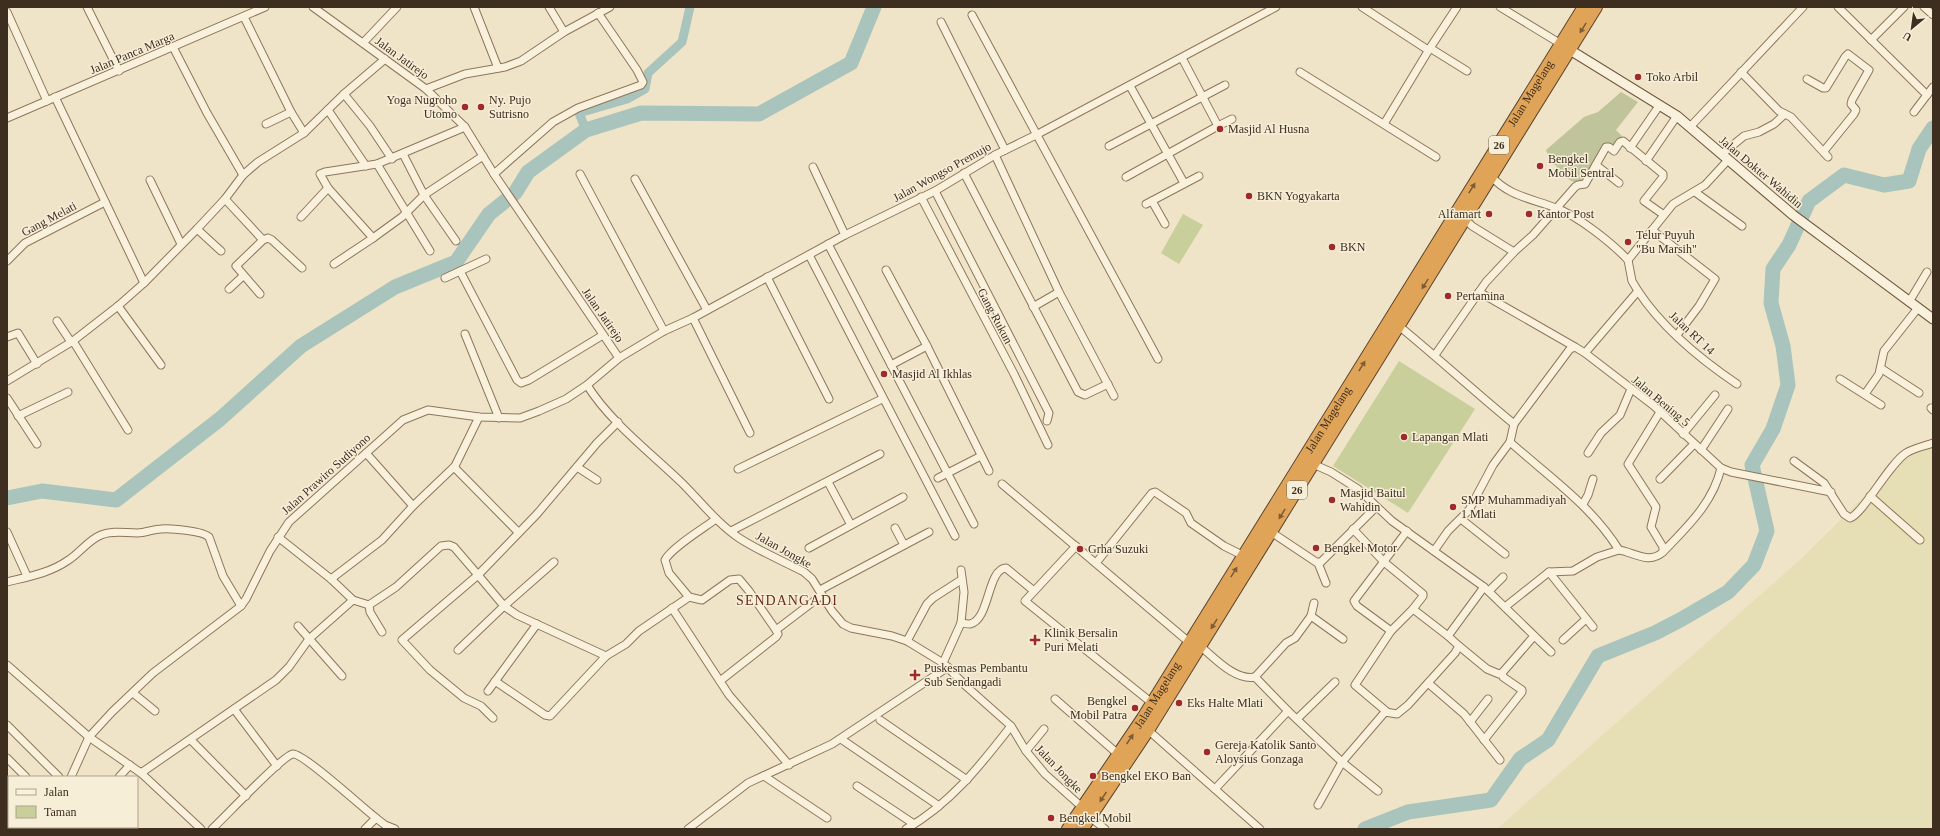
<svg xmlns="http://www.w3.org/2000/svg" width="1940" height="836" viewBox="0 0 1940 836" font-family="Georgia,serif">
<style>
.farmland{fill:#e6deb5}
.green{fill:#c9cf9b}
.cemetery{fill:#bfc49a}
.lines{fill:none;stroke-linecap:round;stroke-linejoin:round}
.canal{stroke:#a9c4bc;stroke-width:9}
.river{stroke:#a9c4bc;stroke-width:15}
.street-casing{stroke:#8d765c;stroke-width:9}
.secondary-casing{stroke:#6f573f;stroke-width:11}
.highway-casing{stroke:#5b4430;stroke-width:14}
.street{stroke:#faf1dc;stroke-width:7}
.secondary{stroke:#faf1dc;stroke-width:9}
.highway{stroke:#e0a458;stroke-width:12}
.oneway{fill:#7e5d36}
.poi-dot{fill:#9e2a2b;stroke:#f7eed8;stroke-width:1.5}
.labels{text-anchor:middle;stroke-width:3;stroke-linejoin:round;paint-order:stroke}
.shield{fill:#f7eed8;stroke:#756857;stroke-width:1}
.shield-label{font-size:11px;font-weight:bold;fill:#3d2e20}
.street-label{font-size:12px;fill:#3d2e20;stroke:#f7eed8}
.poi-label{font-size:12px;fill:#3d2e20;stroke:#f7eed8;text-anchor:start}
.quarter-label{font-size:14px;letter-spacing:1px;fill:#6b2e1e;stroke:#f7eed8}
</style>
<rect width="100%" height="100%" fill="#f0e4c8"/>
<polygon class="farmland" points="1933,444 1933,829 1497,829 1802,558 1903,458"/>
<g class="green">
<polygon points="1183,214 1203,225 1179,264 1161,253"/>
<polygon points="1399,361 1475,409 1408,513 1333,466"/>
</g>
<polygon class="cemetery" points="1621,92 1638,102 1616,130 1622,136 1613,148 1606,143 1582,184 1577,184 1554,171 1557,166 1551,163 1546,150 1584,117 1598,112"/>
<g class="lines">
<polyline class="canal" points="586,130 579,113 627,99 645,89 648,73 682,42 690,7"/>
<g class="river">
<polyline points="7,498 42,491 116,500 220,419 301,346 395,287 456,262 489,214 515,193 528,172 586,130 641,113 759,114 851,63 874,7"/>
<polyline points="1365,829 1408,812 1491,800 1520,759 1548,740 1598,656 1655,633 1682,619 1728,592 1754,565 1767,531 1752,465 1773,429 1788,385 1783,346 1771,303 1773,269 1789,245 1809,201 1844,175 1884,185 1909,181 1919,149 1933,128"/>
</g>
<g class="street-casing">
<g id="street">
<polyline points="87,7 119,71"/>
<polyline points="313,7 426,89 465,127 494,174 619,358"/>
<polyline points="474,7 498,68"/>
<polyline points="549,7 564,32"/>
<polyline points="1362,7 1428,50"/>
<polyline points="1500,7 1561,44"/>
<polyline points="1838,7 1927,95"/>
<polyline points="1924,7 1933,15"/>
<polyline points="7,12 47,101"/>
<polyline points="972,15 1158,359"/>
<polyline points="244,17 291,112 304,133"/>
<polyline points="941,22 1005,150"/>
<polyline points="1871,40 1904,7"/>
<polyline points="363,43 397,7"/>
<polyline points="173,47 207,113 243,175"/>
<polyline points="1430,48 1467,71"/>
<polyline points="1300,72 1436,157"/>
<polyline points="1741,72 1779,111 1791,117 1828,157"/>
<polyline points="1807,79 1823,88 1826,88 1845,57 1848,54 1869,70 1852,100 1851,104 1856,110 1854,114 1824,151"/>
<polyline points="1130,86 1184,183"/>
<polyline points="426,89 465,74 505,67 521,61 564,32 610,7"/>
<polyline points="344,94 370,126 392,159"/>
<polyline points="55,97 144,283"/>
<polyline points="328,110 366,166"/>
<polyline points="1914,112 1933,87"/>
<polyline points="7,118 265,7"/>
<polyline points="266,124 291,112"/>
<polyline points="1384,124 1430,48 1457,7"/>
<polyline points="1218,126 1232,119"/>
<polyline points="1690,127 1803,7"/>
<polyline points="1109,146 1225,85"/>
<polyline points="1630,148 1659,106"/>
<polyline points="403,154 424,195 456,241"/>
<polyline points="1722,154 1744,136 1759,132 1774,124 1785,114"/>
<polyline points="995,155 1059,292 1114,396"/>
<polyline points="1646,161 1677,116"/>
<polyline points="377,164 430,251"/>
<polyline points="1596,165 1619,183"/>
<polyline points="813,167 845,235"/>
<polyline points="964,173 1078,392 1085,395 1108,384"/>
<polyline points="494,174 553,122 578,108 641,85 643,82 637,70 598,13"/>
<polyline points="580,174 664,331"/>
<path d="M1491,176C1508,196 1533,199 1556,208C1578,216 1612,243 1628,260"/>
<polyline points="1126,177 1218,126 1182,58"/>
<polyline points="635,179 707,310"/>
<polyline points="150,180 181,244"/>
<polyline points="935,191 1049,413 1047,421"/>
<polyline points="1695,192 1742,226"/>
<polyline points="921,197 1014,374 1048,445"/>
<polyline points="225,199 263,240"/>
<polyline points="1152,201 1165,224"/>
<polyline points="1146,204 1199,176"/>
<polyline points="301,217 328,188"/>
<polyline points="1465,219 1472,226 1514,252"/>
<polyline points="197,229 221,251"/>
<polyline points="1652,230 1715,279 1699,306 1677,335"/>
<polyline points="373,238 402,217 424,195 483,156"/>
<polyline points="828,244 974,524"/>
<polyline points="809,255 955,536"/>
<polyline points="1628,260 1673,204 1705,185 1728,160"/>
<polyline points="7,261 25,243 105,202"/>
<polyline points="334,264 373,238 328,188 320,174 325,172 377,164 465,127"/>
<polyline points="886,270 927,346 989,471"/>
<polyline points="460,271 517,380 521,383 529,380 603,335"/>
<polyline points="767,277 829,399"/>
<polyline points="445,278 486,259"/>
<polyline points="229,289 243,276"/>
<path d="M1638,291C1663,329 1700,359 1737,384"/>
<polyline points="1479,292 1575,347"/>
<polyline points="260,294 236,266 263,240 268,238 272,240 302,268"/>
<polyline points="1909,302 1927,272"/>
<polyline points="118,306 161,365"/>
<polyline points="1033,307 1059,292"/>
<polyline points="693,318 750,433"/>
<polyline points="57,321 71,342"/>
<path d="M1399,326C1438,358 1475,392 1514,424L1510,442L1493,465L1469,510L1448,531L1434,551"/>
<polyline points="465,334 499,418"/>
<polyline points="7,337 18,333 37,364"/>
<polyline points="73,341 128,430"/>
<polyline points="1585,353 1654,406 1721,468 1731,472 1831,492"/>
<polyline points="1435,355 1486,282 1514,252 1533,235 1575,187 1578,185 1585,184 1606,147 1609,147 1614,151 1620,142 1623,141 1663,174 1663,177 1644,201 1664,215"/>
<polyline points="891,365 927,346"/>
<polyline points="1882,369 1919,393"/>
<polyline points="1840,379 1881,405"/>
<polyline points="7,381 73,341 118,306 144,283 197,229 225,199 243,175 258,162 304,133 344,94 385,59"/>
<path d="M587,385C610,422 651,453 682,483C701,502 717,523 739,538C759,551 783,561 804,572L812,579L832,611L843,624L851,628L892,636L907,641L943,663L967,687L1011,726L1026,751L1045,774L1083,808"/>
<polyline points="1865,394 1879,374 1884,351 1918,308"/>
<polyline points="7,398 37,444"/>
<polyline points="1931,408 1933,410"/>
<polyline points="18,416 68,392"/>
<polyline points="1514,424 1570,349 1575,347 1585,353 1638,291 1632,281 1628,260"/>
<polyline points="1683,434 1715,395"/>
<polyline points="1701,450 1728,409"/>
<polyline points="366,453 413,506"/>
<polyline points="1588,453 1601,433 1620,415 1631,389"/>
<path d="M1794,461L1824,483L1844,514L1850,518C1863,514 1888,465 1906,453C1914,448 1925,446 1933,443"/>
<polyline points="1313,464 1331,472 1358,489 1392,521 1484,587 1448,636 1459,646 1455,653 1408,705 1397,714 1385,712 1342,762 1318,805"/>
<polyline points="454,467 518,532"/>
<polyline points="577,467 597,480"/>
<polyline points="738,469 882,399"/>
<polyline points="938,478 981,456"/>
<polyline points="1660,479 1694,444"/>
<polyline points="828,482 851,525"/>
<polyline points="1002,484 1190,643"/>
<polyline points="1870,496 1920,540"/>
<polyline points="1583,504 1588,495 1593,479"/>
<polyline points="1461,519 1505,554"/>
<polyline points="895,528 904,545"/>
<polyline points="1353,529 1384,562 1423,594 1423,596 1413,609"/>
<polyline points="731,531 880,454"/>
<polyline points="7,532 27,576"/>
<polyline points="1271,532 1316,562 1321,562 1376,507"/>
<polyline points="278,537 331,579 353,600"/>
<polyline points="1076,546 1025,601 1152,703"/>
<polyline points="809,548 903,497"/>
<path d="M1619,550C1633,552 1649,565 1663,552V547L1651,527L1656,507L1628,464L1660,412"/>
<path d="M1663,552C1687,527 1713,503 1721,468"/>
<polyline points="554,562 504,606 517,615 606,656"/>
<polyline points="1096,563 1152,493 1155,492 1186,513 1191,523 1224,546 1244,556"/>
<polyline points="1318,563 1326,583"/>
<polyline points="1549,572 1593,627"/>
<polyline points="331,579 382,540 413,506 455,466 479,417"/>
<path d="M7,582C27,577 50,573 67,561C79,554 88,540 101,535C113,530 125,533 137,533C146,533 153,529 161,529C170,528 203,531 209,537L223,576L241,606"/>
<polyline points="1484,587 1551,652"/>
<polyline points="820,590 929,532"/>
<polyline points="1489,591 1503,577"/>
<polyline points="689,597 702,600 730,580 739,579 749,591 776,630 822,595"/>
<polyline points="369,605 370,612 382,632"/>
<path d="M1505,607L1549,572L1573,571L1597,557L1619,550C1591,505 1549,477 1510,442"/>
<polyline points="672,608 729,695 789,765"/>
<polyline points="1311,616 1343,639"/>
<polyline points="961,623 964,592 961,570"/>
<polyline points="298,626 342,676"/>
<polyline points="1391,631 1357,606 1354,601 1407,531"/>
<polyline points="1563,640 1586,619"/>
<polyline points="907,641 927,604 933,598 961,580"/>
<path d="M1200,646C1215,658 1235,681 1255,677"/>
<polyline points="1459,646 1487,669 1499,674 1502,673 1534,636"/>
<polyline points="458,650 504,606 478,575 402,640 430,670 464,698 481,706 493,718"/>
<path d="M943,663L961,623C963,623 967,624 970,624C990,620 987,569 1006,568L1034,591"/>
<polyline points="7,665 89,737 141,773 276,680 289,667 309,639 353,600 369,605 396,587 441,546 449,545 454,547 478,575 537,514 597,443 618,422"/>
<path d="M495,681L545,715L550,716L606,656L626,644L639,631L689,597L669,573L665,560C671,548 704,528 716,519"/>
<polyline points="720,681 776,637 778,634 776,630"/>
<polyline points="1428,683 1464,714 1500,760"/>
<polyline points="488,691 537,624"/>
<polyline points="133,693 155,711"/>
<polyline points="1055,699 1119,755"/>
<polyline points="234,709 277,766"/>
<polyline points="1288,711 1255,677 1286,643 1295,638 1311,616 1314,603"/>
<polyline points="1387,712 1355,685 1391,631 1413,609 1448,636"/>
<polyline points="1297,719 1335,682"/>
<polyline points="880,720 967,780"/>
<polyline points="1470,722 1488,699"/>
<polyline points="7,725 59,777"/>
<polyline points="1148,730 1260,829"/>
<polyline points="841,739 939,806"/>
<polyline points="191,740 246,796"/>
<polyline points="1484,740 1522,692 1522,690 1503,677 1502,673"/>
<polyline points="1026,751 1044,729"/>
<polyline points="7,758 26,777"/>
<polyline points="141,773 201,829"/>
<polyline points="764,776 827,818"/>
<polyline points="71,777 89,737 112,712 153,673 241,606 246,599 270,551 289,522 403,420 428,410 479,417 520,418 539,411 566,399 587,385 619,358 664,331 693,318 845,235 935,191 995,155 1036,135 1276,7"/>
<polyline points="119,777 130,765"/>
<polyline points="857,786 914,824"/>
<polyline points="1215,789 1288,711 1342,762 1378,791"/>
<polyline points="1090,817 1105,829"/>
<polyline points="65,827 69,829"/>
<polyline points="44,829 46,827"/>
<path d="M212,829C224,818 283,755 293,754C303,753 364,809 376,818L385,825L395,829"/>
<polyline points="365,829 376,818"/>
<polyline points="688,829 748,783 832,744 948,667"/>
<path d="M906,829C950,804 980,766 1011,726"/>
</g>
</g>
<g class="secondary-casing">
<polyline id="secondary" points="1570,50 1677,116 1793,215 1933,319"/>
</g>
<g class="highway-casing">
<g id="highway">
<path id="s1" d="M1068,829L1143,718L1584,7"/>
<polyline points="1082,829 1148,730 1596,7"/>
</g>
</g>
<use href="#street" class="street"/>
<use href="#secondary" class="secondary"/>
<use href="#highway" class="highway"/>
</g>
<defs><path id="oneway-solid" d="M-6-.8H1V-3.2L6.5 0L1 3.2V.8H-6Z"/></defs>
<g class="oneway">
<use href="#oneway-solid" transform="translate(1583 28) rotate(122)"/>
<use href="#oneway-solid" transform="translate(1472 188) rotate(-58)"/>
<use href="#oneway-solid" transform="translate(1425 284) rotate(122)"/>
<use href="#oneway-solid" transform="translate(1362 366) rotate(-58)"/>
<use href="#oneway-solid" transform="translate(1282 514) rotate(122)"/>
<use href="#oneway-solid" transform="translate(1234 572) rotate(-58)"/>
<use href="#oneway-solid" transform="translate(1214 624) rotate(122)"/>
<use href="#oneway-solid" transform="translate(1130 739) rotate(-56)"/>
<use href="#oneway-solid" transform="translate(1103 797) rotate(124)"/>
</g>
<g class="poi-dot">
<circle cx="1638" cy="77" r="4"/>
<circle cx="465" cy="107" r="4"/>
<circle cx="481" cy="107" r="4"/>
<circle cx="1220" cy="129" r="4"/>
<circle cx="1540" cy="166" r="4"/>
<circle cx="1249" cy="196" r="4"/>
<circle cx="1489" cy="214" r="4"/>
<circle cx="1529" cy="214" r="4"/>
<circle cx="1628" cy="242" r="4"/>
<circle cx="1332" cy="247" r="4"/>
<circle cx="1448" cy="296" r="4"/>
<circle cx="884" cy="374" r="4"/>
<circle cx="1404" cy="437" r="4"/>
<circle cx="1332" cy="500" r="4"/>
<circle cx="1453" cy="507" r="4"/>
<circle cx="1316" cy="548" r="4"/>
<circle cx="1080" cy="549" r="4"/>
<path d="M1033 634h4v4h4v4h-4v4h-4v-4h-4v-4h4z"/>
<path d="M913 669h4v4h4v4h-4v4h-4v-4h-4v-4h4z"/>
<circle cx="1179" cy="703" r="4"/>
<circle cx="1135" cy="708" r="4"/>
<circle cx="1207" cy="752" r="4"/>
<circle cx="1093" cy="776" r="4"/>
<circle cx="1051" cy="818" r="4"/>
</g>
<g class="labels">
<g class="shield">
<rect x="1489" y="136" width="20" height="18" rx="3"/>
<rect x="1287" y="481" width="20" height="18" rx="3"/>
</g>
<g class="shield-label">
<text x="1499" y="149">26</text>
<text x="1297" y="494">26</text>
</g>
<g class="street-label">
<text transform="translate(132 53) rotate(-23)" y="4">Jalan Panca Marga</text>
<text transform="translate(402 58) rotate(36)" y="4">Jalan Jatirejo</text>
<text dy="4" stroke="none"><textPath href="#s1" startOffset="869">Jalan Magelang</textPath></text>
<text transform="translate(942 172) rotate(-29)" y="4">Jalan Wongso Premujo</text>
<text transform="translate(1761 172) rotate(40)" y="4">Jalan Dokter Wahidin</text>
<text transform="translate(49 219) rotate(-28)" y="4">Gang Melati</text>
<text transform="translate(603 315) rotate(55)" y="4">Jalan Jatirejo</text>
<text transform="translate(995 316) rotate(62)" y="4">Gang Rukun</text>
<text transform="translate(1692 333) rotate(43)" y="4">Jalan RT 14</text>
<text transform="translate(1661 401) rotate(40)" y="4">Jalan Bening 5</text>
<text dy="4" stroke="none"><textPath href="#s1" startOffset="485">Jalan Magelang</textPath></text>
<text transform="translate(326 474) rotate(-42)" y="4">Jalan Prawiro Sudiyono</text>
<text transform="translate(784 550) rotate(29)" y="4">Jalan Jongke</text>
<text dy="4" stroke="none"><textPath href="#s1" startOffset="161">Jalan Magelang</textPath></text>
<text transform="translate(1059 769) rotate(46)" y="4">Jalan Jongke</text>
</g>
<g class="poi-label">
<text x="1646" y="81">Toko Arbil</text>
<text x="457" y="104" text-anchor="end">Yoga Nugroho<tspan x="457" dy="14">Utomo</tspan></text>
<text x="489" y="104">Ny. Pujo<tspan x="489" dy="14">Sutrisno</tspan></text>
<text x="1228" y="133">Masjid Al Husna</text>
<text x="1548" y="163">Bengkel<tspan x="1548" dy="14">Mobil Sentral</tspan></text>
<text x="1257" y="200">BKN Yogyakarta</text>
<text x="1481" y="218" text-anchor="end">Alfamart</text>
<text x="1537" y="218">Kantor Post</text>
<text x="1636" y="239">Telur Puyuh<tspan x="1636" dy="14">"Bu Marsih"</tspan></text>
<text x="1340" y="251">BKN</text>
<text x="1456" y="300">Pertamina</text>
<text x="892" y="378">Masjid Al Ikhlas</text>
<text x="1412" y="441">Lapangan Mlati</text>
<text x="1340" y="497">Masjid Baitul<tspan x="1340" dy="14">Wahidin</tspan></text>
<text x="1461" y="504">SMP Muhammadiyah<tspan x="1461" dy="14">1 Mlati</tspan></text>
<text x="1324" y="552">Bengkel Motor</text>
<text x="1088" y="553">Grha Suzuki</text>
<text x="1044" y="637">Klinik Bersalin<tspan x="1044" dy="14">Puri Melati</tspan></text>
<text x="924" y="672">Puskesmas Pembantu<tspan x="924" dy="14">Sub Sendangadi</tspan></text>
<text x="1127" y="705" text-anchor="end">Bengkel<tspan x="1127" dy="14">Mobil Patra</tspan></text>
<text x="1187" y="707">Eks Halte Mlati</text>
<text x="1215" y="749">Gereja Katolik Santo<tspan x="1215" dy="14">Aloysius Gonzaga</tspan></text>
<text x="1101" y="780">Bengkel EKO Ban</text>
<text x="1059" y="822">Bengkel Mobil</text>
</g>
<g class="quarter-label">
<text x="787" y="605">SENDANGADI</text>
</g>
</g>
<rect width="1940" height="836" fill="none" stroke="#3d2e20" stroke-width="16"/>
<rect x="8" y="776" width="130" height="52" fill="#f7eed8" stroke="#ada18e"/>
<rect x="16" y="789" width="20" height="6" fill="#faf1dc" stroke="#ada18e"/>
<text x="44" y="796" font-size="12" fill="#3d2e20">Jalan</text>
<rect x="16" y="806" width="20" height="12" fill="#c9cf9b" stroke="#ada18e"/>
<text x="44" y="816" font-size="12" fill="#3d2e20">Taman</text>
<g transform="translate(1912 28) rotate(209)" stroke="#f7eed8" stroke-width="3" paint-order="stroke">
<path d="M0-3L7 15L0 10L-7 15Z" fill="#3d2e20"/>
<text y="-6" font-size="11" font-weight="bold" text-anchor="middle" fill="#3d2e20">U</text>
</g>
</svg>
